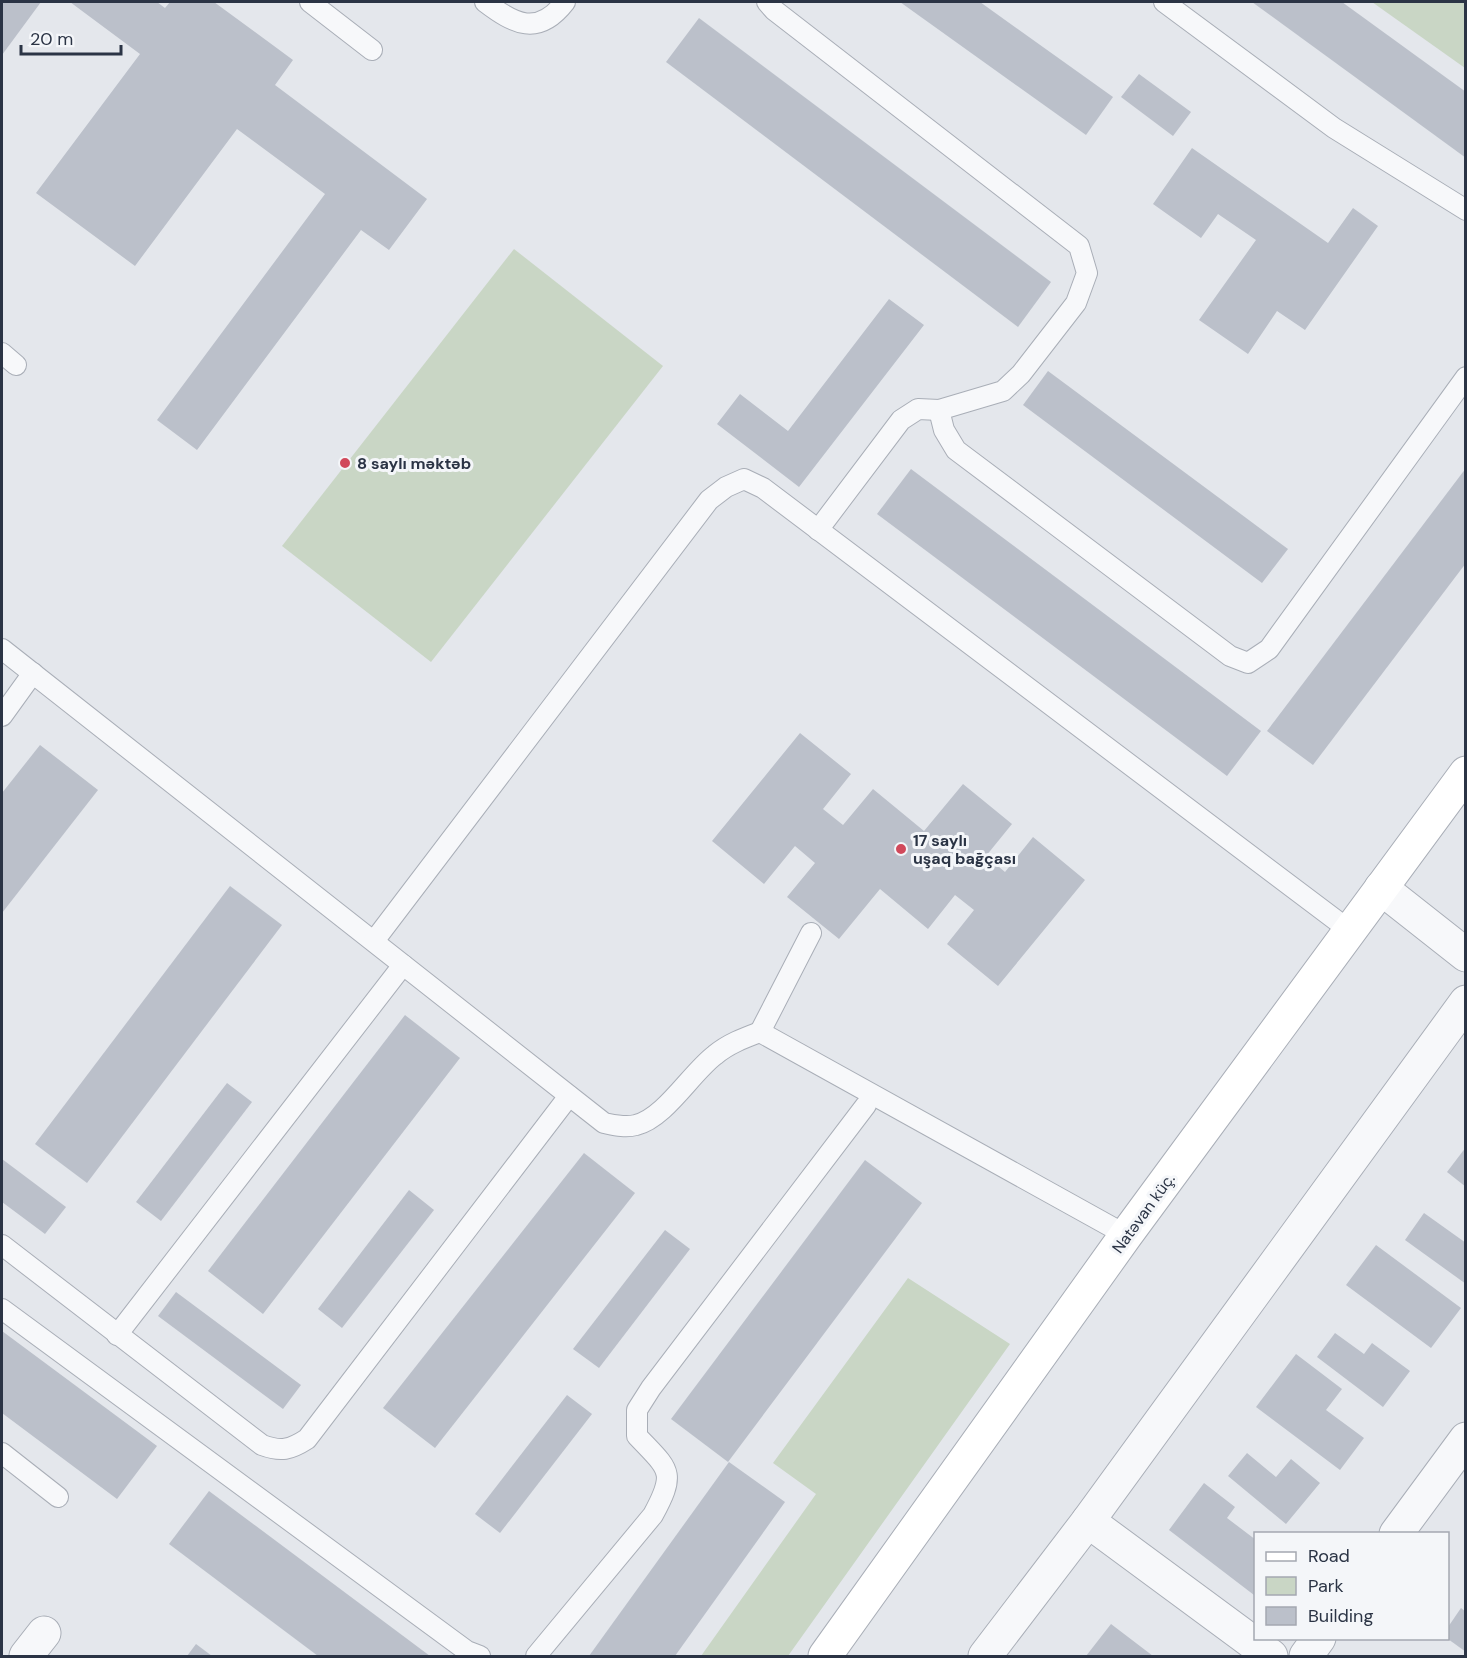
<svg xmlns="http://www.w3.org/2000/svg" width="1467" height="1658" viewBox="0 0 1467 1658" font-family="'DM Sans',sans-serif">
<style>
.green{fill:#c9d6c5}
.building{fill:#bbc0ca}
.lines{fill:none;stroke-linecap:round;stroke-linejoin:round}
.lane-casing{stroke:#a9aeb7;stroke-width:22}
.street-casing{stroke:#a9aeb7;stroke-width:35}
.secondary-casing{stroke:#a9aeb7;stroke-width:35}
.lane{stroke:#f7f8fa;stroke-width:20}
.street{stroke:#f7f8fa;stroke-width:33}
.secondary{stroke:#fff;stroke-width:33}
.poi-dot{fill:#d1495b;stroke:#f4f6f9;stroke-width:2}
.labels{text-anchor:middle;stroke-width:6;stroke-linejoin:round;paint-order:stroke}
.poi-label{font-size:16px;font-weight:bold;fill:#2b3445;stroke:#f4f6f9;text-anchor:start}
.street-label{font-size:16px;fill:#2b3445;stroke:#f4f6f9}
</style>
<rect width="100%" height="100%" fill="#e4e7ec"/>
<g class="green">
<polygon points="1372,2 1465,2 1465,68"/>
<polygon points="514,249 663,366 431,662 282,546"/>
<polygon points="908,1278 1010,1344 788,1656 701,1656 816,1494 773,1463"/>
</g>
<g class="building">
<polygon points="2,2 41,2 2,55"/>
<polygon points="70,2 157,2 165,8 170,2 214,2 293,60 275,85 427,199 389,250 361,230 197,450 157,420 325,194 237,129 135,266 36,193 140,54"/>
<polygon points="900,2 980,2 1113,97 1086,135"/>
<polygon points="1252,2 1342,2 1466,92 1466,158"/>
<polygon points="699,18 1051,282 1018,327 666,62"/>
<polygon points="1139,74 1191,112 1173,136 1121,97"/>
<polygon points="1192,148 1328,243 1353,208 1378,226 1305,330 1277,311 1248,354 1199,320 1256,240 1218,214 1201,238 1153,204"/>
<polygon points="889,299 924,325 799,487 717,424 740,394 788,431"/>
<polygon points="1048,371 1288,549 1262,583 1023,405"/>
<polygon points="1466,468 1466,563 1313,765 1267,731"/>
<polygon points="911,469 1261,731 1227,776 877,514"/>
<polygon points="800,733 851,774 823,809 843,825 873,789 924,831 963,784 1012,824 986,856 1005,872 1033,837 1085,880 998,986 947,944 974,910 955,895 928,929 880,889 839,939 787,897 815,863 795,846 764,884 712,841"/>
<polygon points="40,745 98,790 2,913 2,793"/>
<polygon points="230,886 282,925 87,1183 35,1144"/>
<polygon points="405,1015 460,1058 263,1314 208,1271"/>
<polygon points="227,1083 252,1102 161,1221 136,1202"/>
<polygon points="1466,1147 1466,1187 1447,1172"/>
<polygon points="584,1153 635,1193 435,1448 383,1408"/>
<polygon points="2,1159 66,1207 45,1234 2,1202"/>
<polygon points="865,1160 922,1203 728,1462 671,1419"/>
<polygon points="409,1190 434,1210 342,1328 318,1309"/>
<polygon points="1424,1213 1466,1243 1466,1284 1405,1240"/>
<polygon points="665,1230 690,1249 599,1368 573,1349"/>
<polygon points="1376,1245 1461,1308 1431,1348 1346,1285"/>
<polygon points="176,1292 301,1385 283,1409 158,1316"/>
<polygon points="2,1331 157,1446 117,1499 2,1413"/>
<polygon points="1335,1333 1364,1354 1372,1343 1410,1371 1383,1407 1317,1357"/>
<polygon points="1296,1354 1342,1389 1326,1410 1364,1438 1340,1470 1256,1407"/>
<polygon points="567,1395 592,1414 500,1533 475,1514"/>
<polygon points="1247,1453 1276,1477 1291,1459 1320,1483 1286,1524 1228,1476"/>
<polygon points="729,1462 785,1502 675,1656 589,1656"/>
<polygon points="1204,1483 1235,1507 1227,1518 1256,1540 1254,1595 1169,1530"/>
<polygon points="209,1491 430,1656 318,1656 169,1544"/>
<polygon points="1461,1608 1466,1612 1466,1652 1448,1639 1448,1627"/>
<polygon points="1111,1624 1153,1656 1086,1656"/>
<polygon points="196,1644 212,1656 187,1656"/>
</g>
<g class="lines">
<g class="lane-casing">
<g id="lane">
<polyline points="310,2 372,50"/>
<path d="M485,2C514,24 538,37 565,2"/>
<polyline points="767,2 774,10 1079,246 1087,273 1076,303 1021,374 1003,391 939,410 918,409 901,420 818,530"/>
<polyline points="1164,2 1334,128 1466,210"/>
<polyline points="2,353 16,365"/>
<polyline points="939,410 944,430 956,450 1230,656 1248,663 1269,649 1466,377"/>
<path d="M2,649L604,1123C614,1125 625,1128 636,1125C665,1118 691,1073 715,1055C728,1044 744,1038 760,1032L1126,1235"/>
<polyline points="2,716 33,673"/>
<polyline points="374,941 709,500 726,487 744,479 763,488 1349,930"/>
<polyline points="760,1032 811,933"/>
<path d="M2,1245L262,1445C281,1452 290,1450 307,1439L569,1096"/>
<polyline points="2,1309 467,1651 480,1656"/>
<polyline points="117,1335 403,965"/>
<polyline points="2,1453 58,1497"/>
<path d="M536,1656L653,1515C677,1471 669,1470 637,1436V1410L651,1388L866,1105"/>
</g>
</g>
<g class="street-casing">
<g id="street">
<polyline points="1381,888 1466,955"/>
<polyline points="1088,1521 1271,1656"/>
<polyline points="1396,1534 1466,1439"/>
<polyline points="26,1656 44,1633"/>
<polyline points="985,1656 1088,1521 1466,1002"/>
<polyline points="1306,1656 1319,1638"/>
</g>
</g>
<g class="secondary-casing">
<polyline id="secondary" points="825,1656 1126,1235 1466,773"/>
</g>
<use href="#lane" class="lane"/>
<use href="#street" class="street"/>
<use href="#secondary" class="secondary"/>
</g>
<g class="poi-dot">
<circle cx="345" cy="463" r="6"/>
<circle cx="901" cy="849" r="6"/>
</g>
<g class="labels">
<g class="poi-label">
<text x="357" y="469">8 saylı məktəb</text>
<text x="913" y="846">17 saylı<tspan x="913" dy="18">uşaq bağçası</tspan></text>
</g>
<g class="street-label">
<text transform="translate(1143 1213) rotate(-54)" y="6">Natəvan küç.</text>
</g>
</g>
<rect width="1467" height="1658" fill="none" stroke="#2b3445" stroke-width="6"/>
<rect x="1254" y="1532" width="195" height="108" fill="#f4f6f9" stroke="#a4a8b1" stroke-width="1.5"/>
<rect x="1266" y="1552" width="30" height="9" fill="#ffffff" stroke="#a4a8b1" stroke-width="1.5"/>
<text x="1308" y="1562" font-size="18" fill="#2b3445">Road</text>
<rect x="1266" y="1577" width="30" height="18" fill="#c9d6c5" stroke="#a4a8b1" stroke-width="1.5"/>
<text x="1308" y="1592" font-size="18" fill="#2b3445">Park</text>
<rect x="1266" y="1607" width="30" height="18" fill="#bbc0ca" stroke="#a4a8b1" stroke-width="1.5"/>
<text x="1308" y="1622" font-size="18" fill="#2b3445">Building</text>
<path d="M21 45v9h100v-9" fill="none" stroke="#2b3445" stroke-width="3"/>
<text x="30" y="45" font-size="18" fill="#2b3445" stroke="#f4f6f9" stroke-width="4.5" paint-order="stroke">20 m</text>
</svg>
